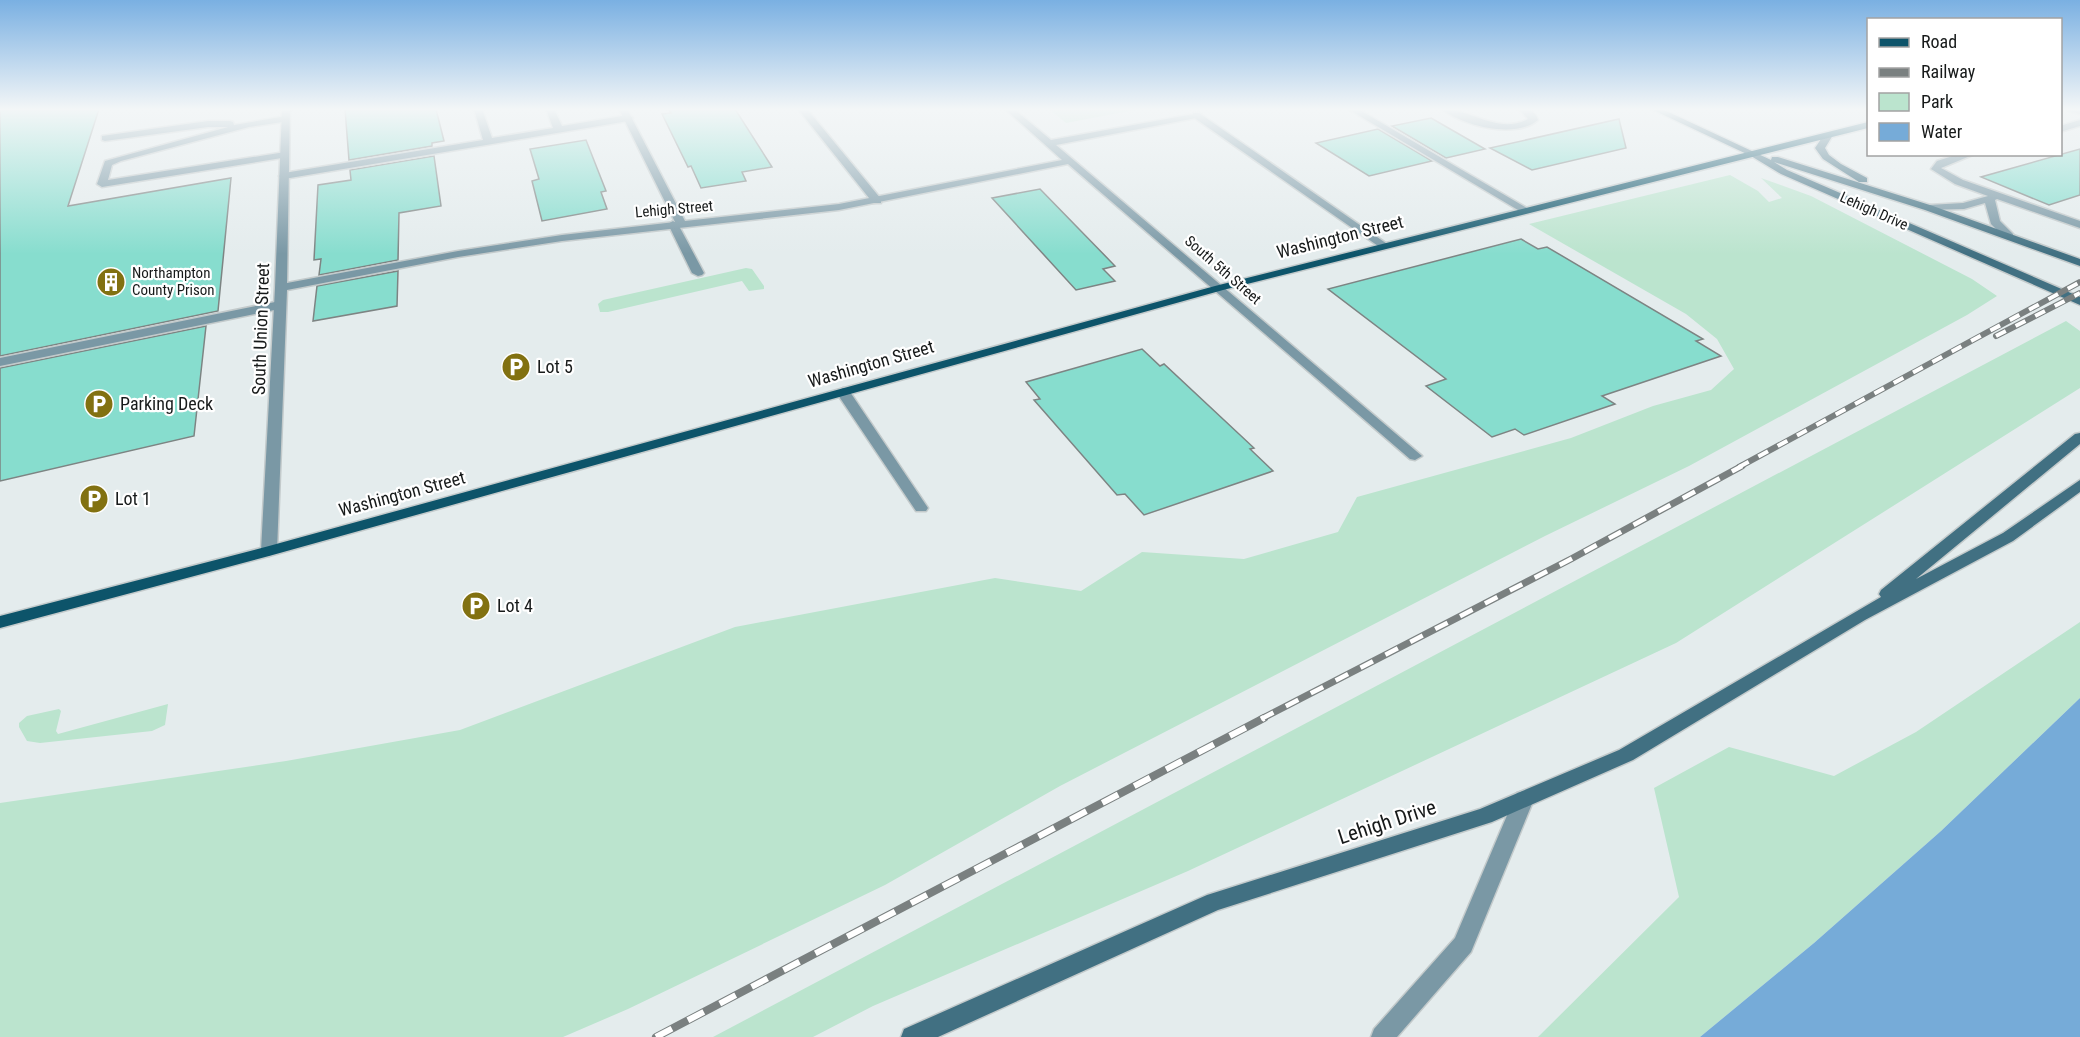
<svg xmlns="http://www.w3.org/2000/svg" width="2080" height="1037" viewBox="0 0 2080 1037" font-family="'Roboto Condensed',sans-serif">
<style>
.green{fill:#bbe4ce}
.water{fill:#76abd8}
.building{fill:#87ddce;stroke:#7d8483;stroke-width:1.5}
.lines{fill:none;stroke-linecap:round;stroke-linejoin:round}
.lane-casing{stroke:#c3cacb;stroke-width:3}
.street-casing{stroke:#c3cacb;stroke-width:3}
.secondary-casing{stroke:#c3cacb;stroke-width:3}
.primary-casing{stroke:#c3cacb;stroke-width:3}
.lane{fill:#7a98a5;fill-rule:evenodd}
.street{fill:#7a98a5;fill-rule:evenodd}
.secondary{fill:#417082;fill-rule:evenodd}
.primary{fill:#0d546a;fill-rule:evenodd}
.rail-far2-casing{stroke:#7a8080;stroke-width:6}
.rail-far1-casing{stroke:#7a8080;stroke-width:7}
.rail-casing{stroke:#7a8080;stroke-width:8}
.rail-far2{stroke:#fff;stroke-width:4;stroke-dasharray:11;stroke-linecap:butt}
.rail-far1{stroke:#fff;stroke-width:4.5;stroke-dasharray:14;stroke-linecap:butt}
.rail{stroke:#fff;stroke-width:6;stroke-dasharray:18;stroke-linecap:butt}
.labels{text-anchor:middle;stroke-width:4.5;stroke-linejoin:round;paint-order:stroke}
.far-street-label{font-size:15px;fill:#171a1a;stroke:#fff}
.far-poi-label{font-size:15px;fill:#171a1a;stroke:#fff;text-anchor:start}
.street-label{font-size:18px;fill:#171a1a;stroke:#fff}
.poi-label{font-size:18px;fill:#171a1a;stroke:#fff;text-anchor:start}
.near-street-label{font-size:21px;fill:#171a1a;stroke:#fff}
</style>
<rect width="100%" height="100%" fill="#e4eced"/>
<g class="green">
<polygon points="1049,109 1140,109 1066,123"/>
<polygon points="1730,175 1758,191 1769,202 1782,198 1761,178 1811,196 1972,279 1997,296 1967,315 1689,466 1545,536 1060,786 885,885 628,1009 563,1037 0,1037 0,803 286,761 460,730 735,627 995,578 1081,591 1142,552 1244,559 1338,532 1357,497 1571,438 1653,406 1711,390 1734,369 1717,339 1686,314 1529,224"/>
<polygon points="746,268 752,269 764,286 764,289 749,291 742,281 608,312 600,312 598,304 603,300"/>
<polygon points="2066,321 2080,331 2080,388 1676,643 1188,871 873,1006 813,1037 713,1037"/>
<polygon points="2080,622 2080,698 1941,831 1814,943 1700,1037 1538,1037 1679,897 1654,788 1729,747 1834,776 1916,732"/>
<polygon points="168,704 165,725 152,731 40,743 27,741 19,727 19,723 27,716 59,709 61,711 56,731 58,734"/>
</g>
<polygon class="water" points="2080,698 2080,1037 1700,1037 1814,943 1941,831"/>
<g class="building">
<polygon points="0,109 99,109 68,206 231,178 218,311 0,356"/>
<polygon points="345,109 436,109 444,141 432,143 432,146 349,160"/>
<polygon points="668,109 735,109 772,167 742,172 746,181 701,188 691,166 688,167 662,114 671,113"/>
<polygon points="1431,118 1485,149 1446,158 1392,126"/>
<polygon points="1619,119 1626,148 1532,170 1490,148"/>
<polygon points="1378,129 1432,161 1369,176 1316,143"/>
<polygon points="586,140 606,191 601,192 607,209 542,221 532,181 539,179 530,149"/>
<polygon points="2080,149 2080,195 2049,205 1981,177"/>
<polygon points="434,156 441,206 399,213 398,260 319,275 321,259 314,260 318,185 351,180 350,170"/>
<polygon points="1040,189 1115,266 1103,269 1115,281 1076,290 992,198"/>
<polygon points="1521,239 1538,249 1547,247 1703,339 1696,341 1721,356 1602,396 1615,404 1524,435 1515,429 1492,437 1426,386 1446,379 1328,289"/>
<polygon points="398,271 397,306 313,321 317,286"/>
<polygon points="206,326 194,436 0,481 0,368"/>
<polygon points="1142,349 1160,366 1164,364 1254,448 1250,449 1273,471 1144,515 1125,494 1117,495 1034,400 1040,399 1026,382"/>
</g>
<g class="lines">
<g class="lane-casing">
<g id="lane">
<polygon points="474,109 482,109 492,138 553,128 546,109 554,109 562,126 628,115 633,118 628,121 284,179 279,176 284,173 483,140"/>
<polygon points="798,109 807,109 881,199 881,203 873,203"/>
<path d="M1442,109C1472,109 1498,135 1528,119L1519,109C1528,109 1535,110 1538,120C1516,139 1462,126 1442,109Z"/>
<polygon points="2068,109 2080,109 2080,114 2069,111"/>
<polygon points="1193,113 1199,113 1390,246 1389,248 1381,248 1193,117"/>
<polygon points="286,116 289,117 289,121 249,127 121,161 112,165 108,180 285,152 288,153 288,157 102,187 97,184 105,161 228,127 208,127 105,141 102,140 102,136 208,121 230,121 233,122 234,125"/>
<polygon points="2080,120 2080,126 2060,132 2060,126"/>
<polygon points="1959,154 1975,154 1941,168 1963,180 2080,221 2080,228 1997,199 1995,200 2000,221 2013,234 2013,238 2005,238 1991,224 1985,203 1964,209 1925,210 1925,206 1929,205 1963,203 1988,196 1955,184 1931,169 1937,161"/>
<polygon points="673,221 678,224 704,273 702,275 698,276 692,273 668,224"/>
<polygon points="280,301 284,302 284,308 0,366 0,358"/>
<polygon points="843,388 848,389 926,505 928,508 926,511 916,511 836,392"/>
<polygon points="1524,791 1531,793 1534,799 1471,952 1397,1037 1371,1037 1374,1029 1455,938 1514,799 1517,793"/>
</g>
</g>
<g class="street-casing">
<g id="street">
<polygon points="282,109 290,109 287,283 458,251 562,235 675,222 619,109 627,109 685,221 839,204 1062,160 1005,109 1014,109 1051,140 1199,113 1201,115 1196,118 1056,145 1422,456 1415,460 1410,459 1068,164 839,210 562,241 458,257 287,290 277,551 269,556 264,555 261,551 275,288"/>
<polygon points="1348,109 1358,109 1532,211 1523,213"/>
</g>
</g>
<g class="secondary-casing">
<g id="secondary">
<polygon points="1651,109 1662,109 1771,160 1772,157 1778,157 1933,206 2080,259 2080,266 1925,210 1774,162 1787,170 2080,297 2080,305 1781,174 1751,156"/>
<polygon points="1825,133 1833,135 1825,148 1829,155 1841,164 1867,178 1867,182 1859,182 1823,159 1815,148"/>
<polygon points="2080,433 2080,444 1916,579 2003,533 2080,480 2080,492 2013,541 1865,620 1633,760 1492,822 1218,910 938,1037 901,1037 904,1029 1207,895 1480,809 1619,750 1881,597 1879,594 1881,590 2075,434"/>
</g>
</g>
<g class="primary-casing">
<polygon id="primary" points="1868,122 1868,128 1223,290 269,556 0,628 0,616 269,546 1215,286"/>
</g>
<use href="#lane" class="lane"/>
<use href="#street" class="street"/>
<use href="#secondary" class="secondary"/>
<use href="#primary" class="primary"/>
<g class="rail-far2-casing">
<g id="rail-far2">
<polyline points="1996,336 2080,293"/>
<polyline points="1739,467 2080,282"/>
</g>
</g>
<g class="rail-far1-casing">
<polyline id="rail-far1" points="1261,719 1571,559 1742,466"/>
</g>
<g class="rail-casing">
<polyline id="rail" points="656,1037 1264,718"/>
</g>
<use href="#rail-far2" class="rail-far2"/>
<use href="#rail-far1" class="rail-far1"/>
<use href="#rail" class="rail"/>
</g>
<linearGradient id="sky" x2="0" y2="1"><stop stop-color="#7ab0e2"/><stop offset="0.43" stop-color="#f3f6f7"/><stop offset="1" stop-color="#f3f6f7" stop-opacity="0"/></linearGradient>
<rect width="2080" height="254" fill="url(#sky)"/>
<defs>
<g id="building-disc" transform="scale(1.5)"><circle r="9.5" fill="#827111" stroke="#fff"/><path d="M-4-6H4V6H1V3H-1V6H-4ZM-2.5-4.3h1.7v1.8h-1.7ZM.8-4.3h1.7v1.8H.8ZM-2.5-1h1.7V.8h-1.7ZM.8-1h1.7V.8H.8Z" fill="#fff"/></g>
<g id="parking-disc" transform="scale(1.5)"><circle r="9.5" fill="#827111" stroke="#fff"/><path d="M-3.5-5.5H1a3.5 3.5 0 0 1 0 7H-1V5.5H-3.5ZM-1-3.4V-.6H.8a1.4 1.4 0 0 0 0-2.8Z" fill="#fff"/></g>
</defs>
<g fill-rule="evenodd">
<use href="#building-disc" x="111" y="282"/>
<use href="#parking-disc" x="516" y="367"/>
<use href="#parking-disc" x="99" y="404"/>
<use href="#parking-disc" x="94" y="499"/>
<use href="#parking-disc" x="476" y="606"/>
</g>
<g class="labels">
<g class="far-street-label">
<text transform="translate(674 209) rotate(-5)" y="5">Lehigh Street</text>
<text transform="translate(1874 211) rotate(24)" y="5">Lehigh Drive</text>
<text transform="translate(1223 270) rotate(41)" y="5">South 5th Street</text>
</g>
<g class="far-poi-label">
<text x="132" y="278">Northampton<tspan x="132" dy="17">County Prison</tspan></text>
</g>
<g class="street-label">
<text transform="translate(1340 237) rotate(-14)" y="6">Washington Street</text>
<text transform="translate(261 329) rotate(-88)" y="6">South Union Street</text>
<text transform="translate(871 364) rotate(-16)" y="6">Washington Street</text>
<text transform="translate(402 494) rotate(-15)" y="6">Washington Street</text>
</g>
<g class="poi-label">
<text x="537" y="373">Lot 5</text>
<text x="120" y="410">Parking Deck</text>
<text x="115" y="505">Lot 1</text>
<text x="497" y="612">Lot 4</text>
</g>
<g class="near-street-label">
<text transform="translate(1387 822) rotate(-18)" y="7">Lehigh Drive</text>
</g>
</g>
<rect x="1867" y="18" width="195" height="138" fill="#ffffff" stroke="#a2a3a3" stroke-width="1.5"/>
<rect x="1879" y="38" width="30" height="9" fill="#0d546a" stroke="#a2a3a3" stroke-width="1.5"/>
<text x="1921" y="48" font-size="18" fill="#171a1a">Road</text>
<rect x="1879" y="68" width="30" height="9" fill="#7a8080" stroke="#a2a3a3" stroke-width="1.5"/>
<text x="1921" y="78" font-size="18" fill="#171a1a">Railway</text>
<rect x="1879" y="93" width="30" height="18" fill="#bbe4ce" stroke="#a2a3a3" stroke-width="1.5"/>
<text x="1921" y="108" font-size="18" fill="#171a1a">Park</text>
<rect x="1879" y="123" width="30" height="18" fill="#76abd8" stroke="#a2a3a3" stroke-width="1.5"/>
<text x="1921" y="138" font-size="18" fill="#171a1a">Water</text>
</svg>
